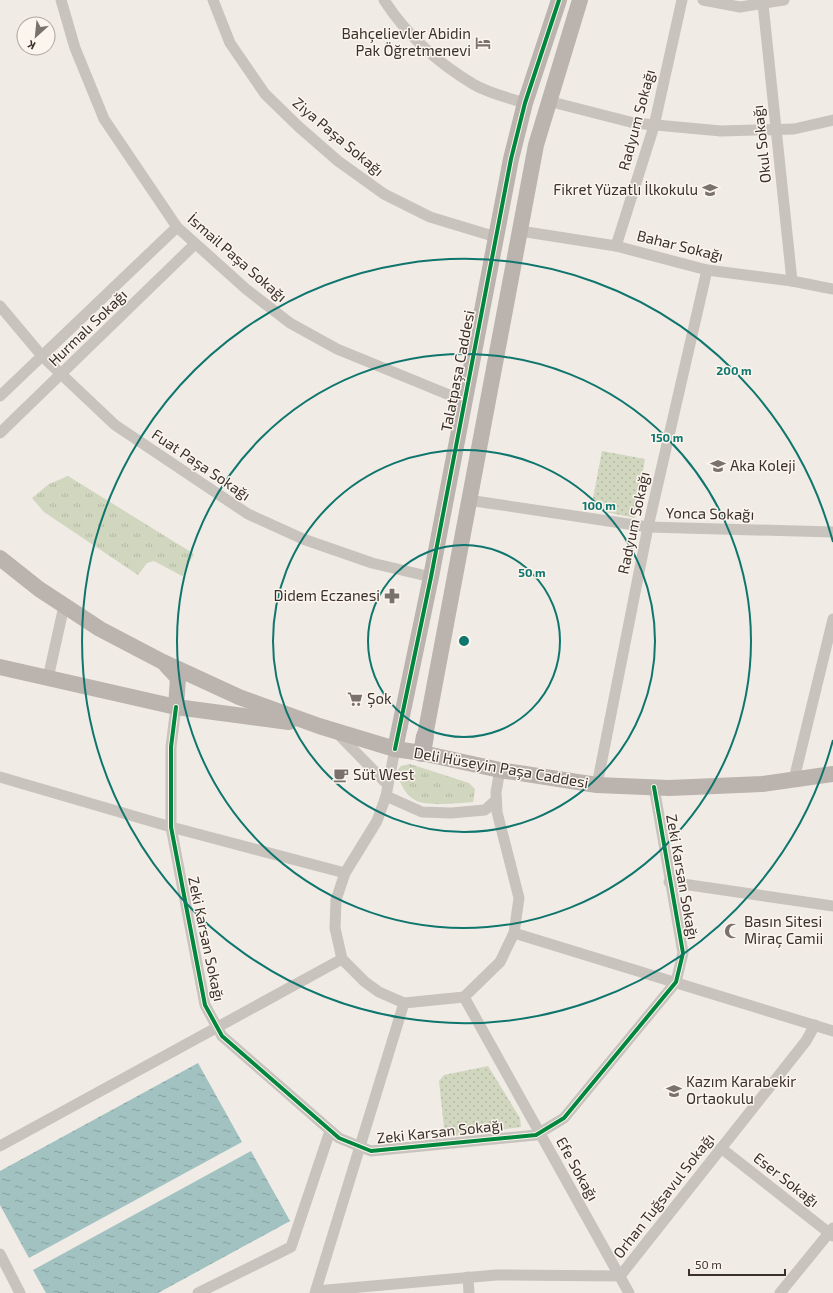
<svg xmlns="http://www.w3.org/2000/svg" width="833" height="1293" viewBox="0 0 833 1293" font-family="'Exo 2',sans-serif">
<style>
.grass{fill:url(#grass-tufts)}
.park{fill:url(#park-dots)}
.water{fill:url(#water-ripples)}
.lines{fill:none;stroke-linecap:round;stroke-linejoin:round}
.street{stroke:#c9c3be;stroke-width:11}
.secondary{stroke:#bab3ae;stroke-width:16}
.primary{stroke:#b8b1ad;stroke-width:18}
.cycleway-casing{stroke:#fbf5ee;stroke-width:6}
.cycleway{stroke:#00873e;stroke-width:4}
.ring{fill:none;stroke:#0f766e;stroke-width:2}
.labels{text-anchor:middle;stroke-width:3;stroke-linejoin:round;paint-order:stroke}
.poi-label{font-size:15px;fill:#3b302b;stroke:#fbf5ee;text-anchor:start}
.street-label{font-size:15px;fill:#3b302b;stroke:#fbf5ee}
.centre{fill:#0f766e;stroke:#fbf5ee;stroke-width:2}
.ring-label{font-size:12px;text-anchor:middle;font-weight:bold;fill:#0f766e;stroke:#fbf5ee;stroke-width:3;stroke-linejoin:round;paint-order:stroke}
</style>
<defs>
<pattern id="grass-tufts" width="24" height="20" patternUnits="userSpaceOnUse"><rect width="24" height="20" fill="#d1d6bf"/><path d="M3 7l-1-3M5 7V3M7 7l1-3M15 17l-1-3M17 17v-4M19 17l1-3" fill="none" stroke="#b4b8a4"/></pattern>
<pattern id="park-dots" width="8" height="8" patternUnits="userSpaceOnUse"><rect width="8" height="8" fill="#d1d6bf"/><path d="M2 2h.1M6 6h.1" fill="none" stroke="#b4b8a4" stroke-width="1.8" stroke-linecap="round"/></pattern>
<pattern id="water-ripples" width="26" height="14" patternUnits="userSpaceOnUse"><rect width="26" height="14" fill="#a1c2c1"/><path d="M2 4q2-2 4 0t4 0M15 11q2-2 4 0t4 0" fill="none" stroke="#849e9d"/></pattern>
</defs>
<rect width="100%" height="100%" fill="#f0ebe5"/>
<g class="grass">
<polygon points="68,476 194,554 182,576 154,561 147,563 138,575 44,512 32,498 49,484"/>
<path d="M410,764L469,783L475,789L473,802C459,803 427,807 415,800C405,795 400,782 396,772L401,766Z"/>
</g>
<g class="park">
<polygon points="602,451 645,459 635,518 591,509"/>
<polygon points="488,1066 520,1118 521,1127 445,1137 439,1081 444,1075"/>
</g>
<g class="water">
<polygon points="198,1063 242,1142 29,1258 0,1205 0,1171"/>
<polygon points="251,1151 290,1221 158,1293 46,1293 33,1270"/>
</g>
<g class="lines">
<g class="street">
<polyline points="61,0 75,48 104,119 177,227 246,289 290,323 337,349 464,401"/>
<polyline points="213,0 230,43 265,94 299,127 338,161 384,194 430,217 496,237"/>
<path d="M384,0C406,34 438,63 473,84C488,93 509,98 525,103"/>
<polyline points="703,0 740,7 784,0"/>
<polyline points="763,4 792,281"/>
<polyline points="548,101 634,123 721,131 794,129 833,120"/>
<polyline points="520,231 616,246 707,270 792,281 833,289"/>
<polyline points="616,246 654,126 682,0"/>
<polyline points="0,306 42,356 115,425 248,514 303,539 372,563 431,577"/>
<polyline points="0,396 177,227"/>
<polyline points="0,433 195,244"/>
<polyline points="468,500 648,527 833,532"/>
<polyline points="48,678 64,606"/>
<polyline points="176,707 171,747 171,827 205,1005 222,1036 339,1138 371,1151 536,1135 564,1118 676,982 683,953 654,787"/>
<polyline points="337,733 387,784"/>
<polyline points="395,749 386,796 377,821 345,873 336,900 335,928 342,959 365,982 379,992 404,1003 464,997 500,962 514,933 519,898 497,812 496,792 500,770"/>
<polyline points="0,777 171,827 345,873"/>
<polyline points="794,779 833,619"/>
<polyline points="597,785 648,527 707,270"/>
<polyline points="386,796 422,812 451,813 485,810 496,800"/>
<polyline points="669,882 833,906"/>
<polyline points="514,933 833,1031"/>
<polyline points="464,997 629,1293"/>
<polyline points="0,1146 342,959"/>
<polyline points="721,1148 833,1236"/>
<polyline points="0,1254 20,1293"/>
<polyline points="468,1277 469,1293"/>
<polyline points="316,1291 496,1275 620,1276 806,1041 815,1025"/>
<polyline points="198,1293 291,1247 330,1131"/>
<polyline points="315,1293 404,1003"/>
<polyline points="780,1293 833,1228"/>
</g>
<g class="secondary">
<polyline points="0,558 39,589 100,629 163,662 239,697 319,726 395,749 422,753 500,770 597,785 669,788 762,784 833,774"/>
<polyline points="166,665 178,678 176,707"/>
<polyline points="0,667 176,707 289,722"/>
<polyline points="425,736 536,145 580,0"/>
<polyline points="395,749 431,577 511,159 525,103 559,0"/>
</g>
<polyline class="primary" points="422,753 425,736"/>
<g class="cycleway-casing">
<g id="cycleway">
<polyline points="176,707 171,747 171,827 205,1005 222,1036 339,1138 371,1151 536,1135 564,1118 676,982 683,953 654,787"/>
<polyline points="395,749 431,577 511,159 525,103 559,0"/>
</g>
</g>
<use href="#cycleway" class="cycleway"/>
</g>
<g class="ring">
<circle cx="464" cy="641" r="96"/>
<circle cx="464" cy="641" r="191"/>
<circle cx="464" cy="641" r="287"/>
<path d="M833 740A382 382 0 1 1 833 542"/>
</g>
<defs>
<g id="hotel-bare" transform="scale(1.2)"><path d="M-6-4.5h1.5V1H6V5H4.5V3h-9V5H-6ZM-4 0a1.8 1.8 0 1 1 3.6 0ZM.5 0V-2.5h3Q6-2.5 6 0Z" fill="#7a716c" stroke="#fbf5ee" stroke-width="2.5" paint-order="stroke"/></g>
<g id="school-bare" transform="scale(1.2)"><path d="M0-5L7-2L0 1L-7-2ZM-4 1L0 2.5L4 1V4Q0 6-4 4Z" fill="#7a716c" stroke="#fbf5ee" stroke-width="2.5" paint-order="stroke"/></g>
<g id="university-bare" transform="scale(1.2)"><path d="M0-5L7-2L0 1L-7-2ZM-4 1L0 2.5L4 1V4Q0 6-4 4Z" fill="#7a716c" stroke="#fbf5ee" stroke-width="2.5" paint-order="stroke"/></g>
<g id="pharmacy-bare" transform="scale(1.2)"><path d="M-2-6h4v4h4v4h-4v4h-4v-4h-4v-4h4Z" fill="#7a716c" stroke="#fbf5ee" stroke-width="2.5" paint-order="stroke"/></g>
<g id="supermarket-bare" transform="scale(1.2)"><path d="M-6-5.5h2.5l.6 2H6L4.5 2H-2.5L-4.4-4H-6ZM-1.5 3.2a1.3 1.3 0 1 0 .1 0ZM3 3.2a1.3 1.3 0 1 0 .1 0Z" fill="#7a716c" stroke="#fbf5ee" stroke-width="2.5" paint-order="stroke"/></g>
<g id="cafe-bare" transform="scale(1.2)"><path d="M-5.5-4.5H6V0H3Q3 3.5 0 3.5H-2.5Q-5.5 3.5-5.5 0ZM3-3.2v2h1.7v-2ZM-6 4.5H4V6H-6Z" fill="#7a716c" stroke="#fbf5ee" stroke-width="2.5" paint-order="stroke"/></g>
<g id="mosque-bare" transform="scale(1.2)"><path d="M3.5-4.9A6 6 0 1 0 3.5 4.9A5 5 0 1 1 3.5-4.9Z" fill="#7a716c" stroke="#fbf5ee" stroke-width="2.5" paint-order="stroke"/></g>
</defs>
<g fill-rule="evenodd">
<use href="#hotel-bare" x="483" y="43"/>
<use href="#school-bare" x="710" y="190"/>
<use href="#university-bare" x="718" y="466"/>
<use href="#pharmacy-bare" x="392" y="596"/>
<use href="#supermarket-bare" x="355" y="699"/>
<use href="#cafe-bare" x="341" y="775"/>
<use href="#mosque-bare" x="732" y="931"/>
<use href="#school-bare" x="674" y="1091"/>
</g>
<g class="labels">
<g class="poi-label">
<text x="471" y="39" text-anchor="end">Bahçelievler Abidin<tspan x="471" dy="17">Pak Öğretmenevi</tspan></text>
<text x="698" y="195" text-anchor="end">Fikret Yüzatlı İlkokulu</text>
<text x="730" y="471">Aka Koleji</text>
<text x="380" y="601" text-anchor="end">Didem Eczanesi</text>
<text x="367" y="704">Şok</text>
<text x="353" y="780">Süt West</text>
<text x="744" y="927">Basın Sitesi<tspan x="744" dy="17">Miraç Camii</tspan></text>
<text x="686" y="1087">Kazım Karabekir<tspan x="686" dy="17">Ortaokulu</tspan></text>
</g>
<g class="street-label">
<text transform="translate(637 120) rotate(-75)" y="5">Radyum Sokağı</text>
<text transform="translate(338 137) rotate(40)" y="5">Ziya Paşa Sokağı</text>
<text transform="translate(762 144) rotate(-96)" y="5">Okul Sokağı</text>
<text transform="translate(680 246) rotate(14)" y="5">Bahar Sokağı</text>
<text transform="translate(237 258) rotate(41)" y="5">İsmail Paşa Sokağı</text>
<text transform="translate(88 328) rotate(-44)" y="5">Hurmalı Sokağı</text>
<text transform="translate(458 371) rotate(-79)" y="5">Talatpaşa Caddesi</text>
<text transform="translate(201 465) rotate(34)" y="5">Fuat Paşa Sokağı</text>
<text transform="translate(710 514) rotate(1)" y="5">Yonca Sokağı</text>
<text transform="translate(634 523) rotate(-78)" y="5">Radyum Sokağı</text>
<text transform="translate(501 768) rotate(10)" y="5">Deli Hüseyin Paşa Caddesi</text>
<text transform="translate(682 877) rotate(80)" y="5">Zeki Karsan Sokağı</text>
<text transform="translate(206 939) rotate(78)" y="5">Zeki Karsan Sokağı</text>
<text transform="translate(440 1132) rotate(-6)" y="5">Zeki Karsan Sokağı</text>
<text transform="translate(577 1169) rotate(61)" y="5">Efe Sokağı</text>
<text transform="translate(786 1180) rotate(38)" y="5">Eser Sokağı</text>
<text transform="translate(664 1196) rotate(-52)" y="5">Orhan Tuğsavul Sokağı</text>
</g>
</g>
<circle cx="464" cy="641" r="6" class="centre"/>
<g class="ring-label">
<text x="734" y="375">200 m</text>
<text x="667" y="442">150 m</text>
<text x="599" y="510">100 m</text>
<text x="532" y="577">50 m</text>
</g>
<g transform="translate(36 36) rotate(207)"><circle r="19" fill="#fbf5ee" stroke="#aea6a0"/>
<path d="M0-3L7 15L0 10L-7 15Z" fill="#7a716c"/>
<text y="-6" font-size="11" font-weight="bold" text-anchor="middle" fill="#3b302b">K</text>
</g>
<path d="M689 1269v6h96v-6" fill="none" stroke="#3b302b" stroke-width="2"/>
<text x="695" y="1269" font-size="12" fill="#3b302b" stroke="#fbf5ee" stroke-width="3" paint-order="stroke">50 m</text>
</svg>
